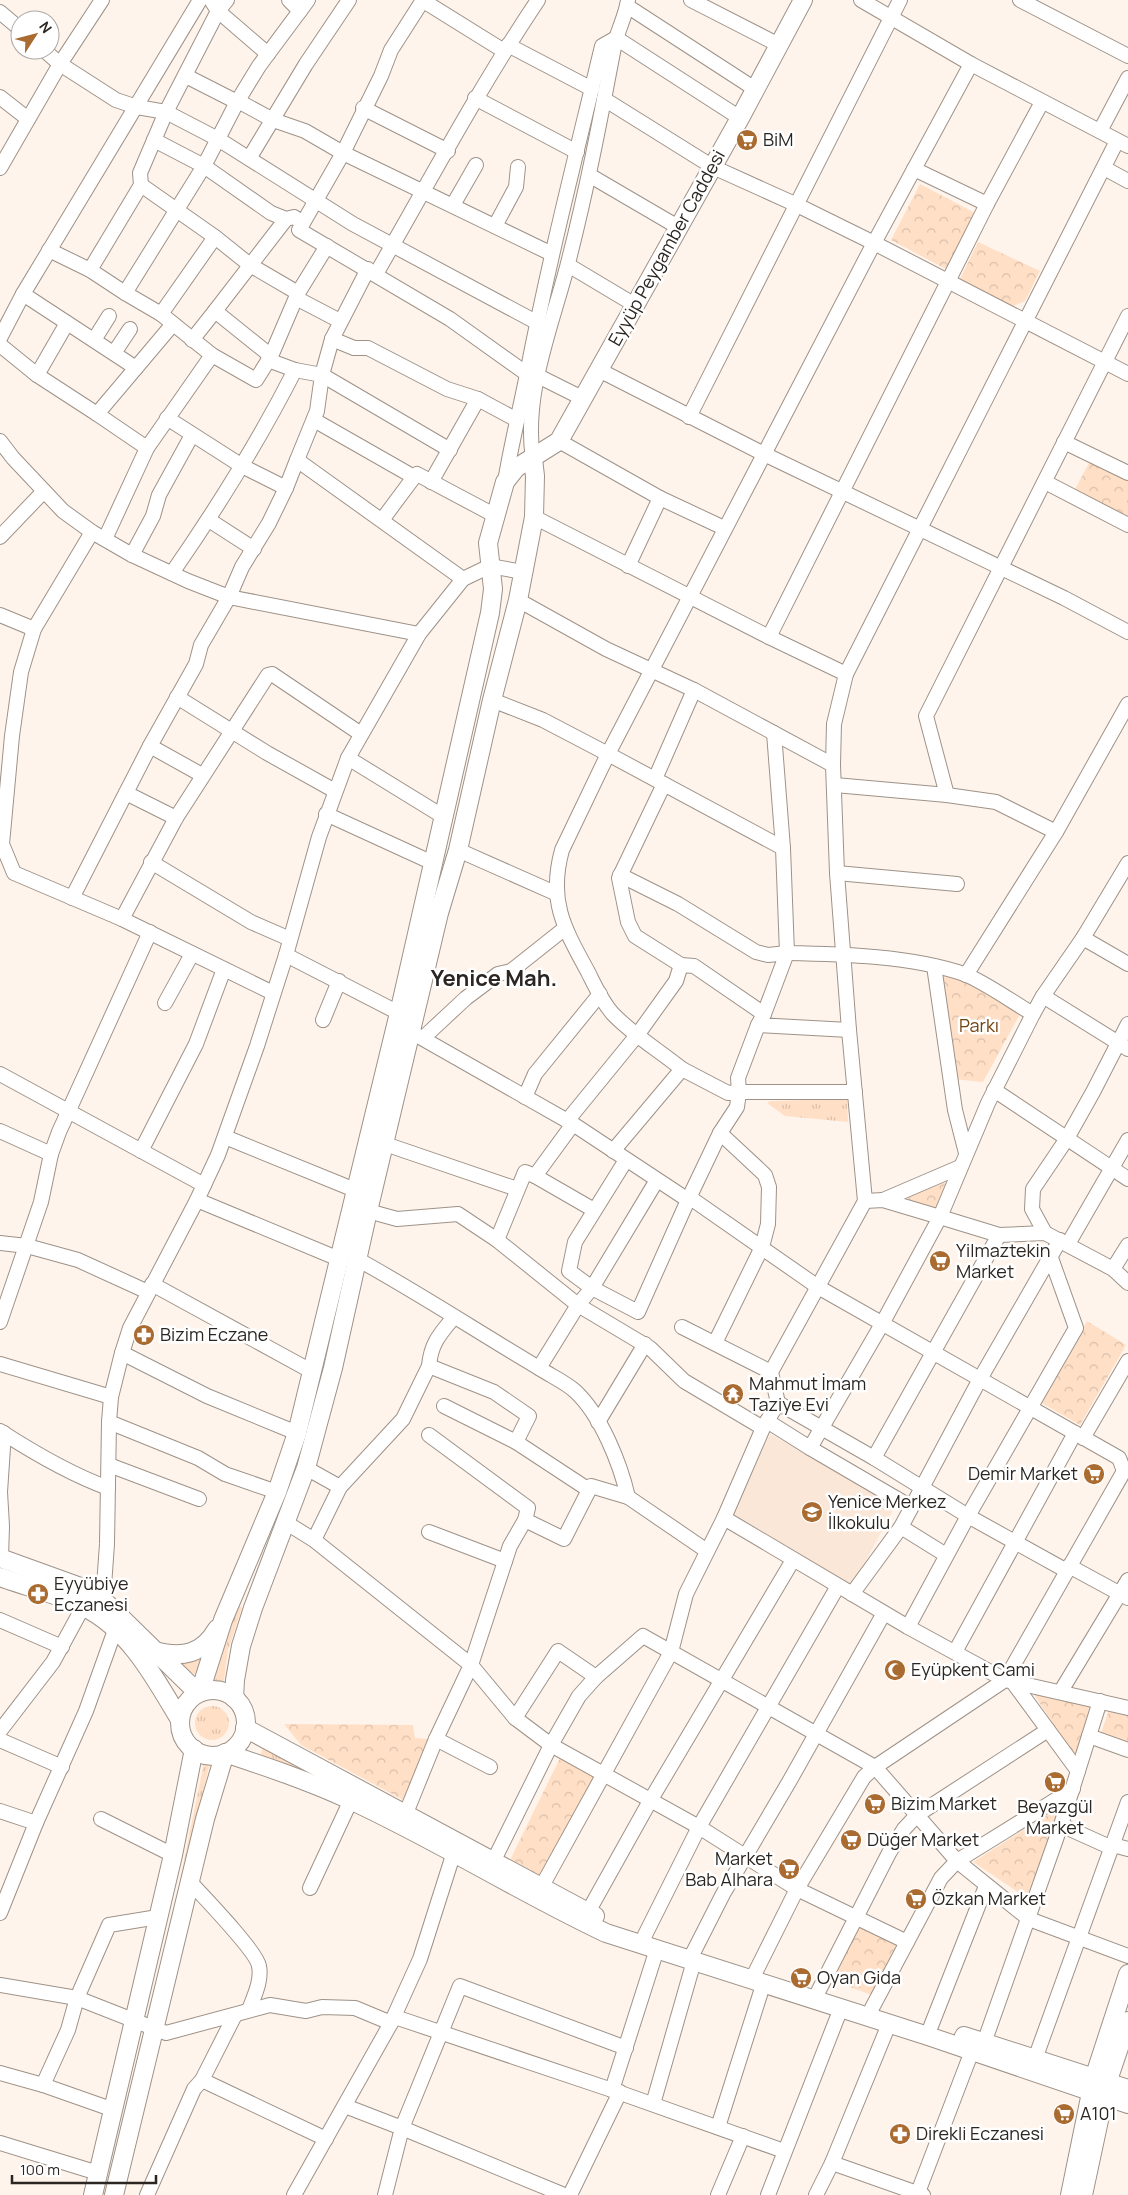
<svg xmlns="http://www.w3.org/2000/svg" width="1128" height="2195" viewBox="0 0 1128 2195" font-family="Manrope,sans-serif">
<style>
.built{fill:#fbe7d7}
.grass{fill:url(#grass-tufts)}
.park{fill:url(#park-crowns)}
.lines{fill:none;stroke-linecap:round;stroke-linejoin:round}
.minor-casing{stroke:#9e9288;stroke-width:16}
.major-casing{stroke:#9e9288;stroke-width:20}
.minor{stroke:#fff;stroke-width:14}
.major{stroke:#fff;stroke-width:18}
.labels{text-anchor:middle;stroke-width:5;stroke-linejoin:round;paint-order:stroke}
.poi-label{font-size:18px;fill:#2b2622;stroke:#fff;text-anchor:start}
.street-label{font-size:18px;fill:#2b2622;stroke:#fff}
.park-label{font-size:18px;fill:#744310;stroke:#fff}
.district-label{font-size:22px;font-weight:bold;fill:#2b2622;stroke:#fff}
</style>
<defs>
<pattern id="grass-tufts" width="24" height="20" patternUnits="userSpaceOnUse" patternTransform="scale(1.25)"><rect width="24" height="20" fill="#ffdfc6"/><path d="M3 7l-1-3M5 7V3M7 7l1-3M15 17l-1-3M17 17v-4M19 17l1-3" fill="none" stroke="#dbbfaa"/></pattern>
<pattern id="park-crowns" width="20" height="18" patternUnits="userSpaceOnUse" patternTransform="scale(1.25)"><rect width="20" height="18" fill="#ffdfc6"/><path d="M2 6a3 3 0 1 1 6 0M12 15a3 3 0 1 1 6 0" fill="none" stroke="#dbbfaa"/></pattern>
</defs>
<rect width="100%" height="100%" fill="#fff4eb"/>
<polygon class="built" points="770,1434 896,1505 851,1588 729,1518"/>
<g class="grass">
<polygon points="847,1099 848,1122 785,1116 767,1103 770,1101"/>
<polygon points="237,1604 242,1608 228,1650 223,1687 211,1683"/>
<polygon points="205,1652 197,1674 194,1674 176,1663"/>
<circle cx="212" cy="1723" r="17"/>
<polygon points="264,1743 327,1782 260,1758"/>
<polygon points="207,1761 210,1763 180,1880 204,1762"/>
</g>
<g class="park">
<polygon points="920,184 975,213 946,269 891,240"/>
<polygon points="978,242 1040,271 1025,301 1009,308 958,283"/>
<polygon points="1091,459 1128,478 1128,519 1074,491"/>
<polygon points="942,969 1020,1014 983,1082 953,1079"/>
<polygon points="946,1182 934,1212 905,1203 910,1196"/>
<polygon points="1087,1321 1126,1345 1080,1425 1040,1402"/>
<polygon points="1032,1691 1090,1704 1075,1759"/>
<polygon points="1109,1710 1128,1715 1128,1747 1100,1736"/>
<polygon points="284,1724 413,1725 415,1738 429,1739 405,1801 301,1745"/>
<polygon points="561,1756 596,1775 541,1876 510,1860"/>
<polygon points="1059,1810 1027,1898 973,1862 1052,1812"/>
<polygon points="857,1924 897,1943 872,1995 830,1980"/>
</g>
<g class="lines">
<g class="minor-casing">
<g id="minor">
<polyline points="211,0 218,11 268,54"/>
<polyline points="289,0 300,11"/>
<polyline points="422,0 504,51"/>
<polyline points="423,0 391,50 381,76 343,153 299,230 450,319 527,374"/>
<polyline points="691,0 779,45"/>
<polyline points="861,0 971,64 1128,146"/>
<polyline points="1020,0 1128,56"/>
<polyline points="627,6 755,89"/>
<polyline points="0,12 20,29"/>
<polyline points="616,38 740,118"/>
<polyline points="508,45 592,89"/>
<polyline points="44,50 60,64 116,100 137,107 166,112 218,139 353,224 536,322"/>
<path d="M971,64L874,243L608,754L783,848L787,953C842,954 912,956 964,974C983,981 1014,1003 1033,1014"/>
<polyline points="186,76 237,102"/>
<polyline points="0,97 28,119"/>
<polyline points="475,98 577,152"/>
<polyline points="604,99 713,167 797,205 874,243 1128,374"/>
<polyline points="238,101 273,120 305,131 343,153 552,254"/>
<polyline points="363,108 448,151"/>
<polyline points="1100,131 1128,78"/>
<polyline points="154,140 204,166 271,213 286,219 294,217 303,223"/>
<polyline points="250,157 306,64 349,0"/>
<polyline points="0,168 60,64 102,0"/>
<polyline points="1104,168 1128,181"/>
<polyline points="914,169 987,204"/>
<polyline points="589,175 678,227"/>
<polyline points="141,185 215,237 250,265 298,293"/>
<polyline points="453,205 476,165"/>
<polyline points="495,226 516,187 518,167"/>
<polyline points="49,250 90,270 125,293 161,314 212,355 256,380 271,356 298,293 327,246"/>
<polyline points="568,265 635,305"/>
<polyline points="368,269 332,339 322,375 450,450"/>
<polyline points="90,270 141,185 140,173 166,112 218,11 227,0"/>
<path d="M376,274C429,182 479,88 538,0"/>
<polyline points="125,293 204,166 237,102 259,66 308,0"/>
<polyline points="23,294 200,0"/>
<polyline points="296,298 340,321"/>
<polyline points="215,311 286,219"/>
<polyline points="161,314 215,237"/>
<polyline points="173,324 97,414 147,448 212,355"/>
<polyline points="0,338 23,294 136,368"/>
<polyline points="332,339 354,348 368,348 447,389 478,399 517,420"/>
<polyline points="94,340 109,316"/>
<polyline points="192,340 215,311 271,356"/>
<polyline points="0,345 37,375 97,414"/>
<polyline points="114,353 130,329"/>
<polyline points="268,360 295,370 322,375 317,411 297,460"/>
<polyline points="599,370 764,454 1064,598 1128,632"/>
<polyline points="37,375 67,323"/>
<polyline points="538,376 584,399"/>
<polyline points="689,417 900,0"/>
<polyline points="167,418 242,466 286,488"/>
<polyline points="314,420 414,477 417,474 496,516"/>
<polyline points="0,441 13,458 63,511 92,532 132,555 188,581 229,597 419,634"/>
<polyline points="559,441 660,498 724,528"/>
<polyline points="1064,442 1128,473"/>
<path d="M533,459C523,395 551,328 567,267C586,194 600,121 614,47C617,31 626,16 628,0"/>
<polyline points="431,482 478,399"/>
<path d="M505,482C511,445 520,410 527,374C548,264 576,155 602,46L616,38"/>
<polyline points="1045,482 1128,525"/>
<polyline points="534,517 769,637 846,674"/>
<polyline points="209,520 254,549"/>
<polyline points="382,520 414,477"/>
<polyline points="92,532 34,629 21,672 12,736 2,844 14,873 122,919 273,993"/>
<polyline points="0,537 44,491"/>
<polyline points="105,539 147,448"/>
<polyline points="132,555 153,516 159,495 192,435"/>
<polyline points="628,566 660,498"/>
<path d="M172,573C217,508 259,441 295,370"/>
<polyline points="518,600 606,649 694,690 833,765"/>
<polyline points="0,615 34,629"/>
<polyline points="769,637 987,204 1042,102"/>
<polyline points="177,697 267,753 335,791"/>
<path d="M492,700L543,720L608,754L562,850C548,901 564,928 588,972C595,986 602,1002 613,1014C633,1035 660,1051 682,1069"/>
<polyline points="774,733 783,848"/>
<polyline points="150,746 202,775"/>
<polyline points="348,758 444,817"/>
<polyline points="655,779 694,690"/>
<polyline points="664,784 619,878 628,922 635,936 681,965 694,966 764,1014 758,1025 849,1030"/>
<polyline points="835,785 947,795 996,802 1056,832"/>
<polyline points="126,793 176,818"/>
<polyline points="947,795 926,716 1128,316"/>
<polyline points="326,814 433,863"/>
<polyline points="458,850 555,893"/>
<polyline points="151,862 251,922 290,939"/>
<polyline points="837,873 957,884"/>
<polyline points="620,875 678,904 756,952 768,955 787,953 764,1014"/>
<polyline points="72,898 150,746 196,664 201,645 229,597 242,567 269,523 286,488 297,460 463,579"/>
<polyline points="122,919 176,818 268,675 272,674 361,734"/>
<polyline points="1083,938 1128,964"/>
<polyline points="286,955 399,1013"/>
<polyline points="934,966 955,1110 966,1153"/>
<polyline points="966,975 1056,832 1128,704"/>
<polyline points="1043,996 1128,1049"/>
<polyline points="165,1003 192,954"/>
<polyline points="323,1020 339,981"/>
<polyline points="758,1025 738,1078 739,1092 855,1092"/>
<polyline points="411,1032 573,1124 688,1200 638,1312 592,1288 569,1271 575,1242 626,1160"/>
<polyline points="423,1038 466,998 498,974 511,971 564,929"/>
<polyline points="0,1074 204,1185"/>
<polyline points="994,1090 1128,1179"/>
<polyline points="525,1097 535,1074 600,994"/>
<polyline points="567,1121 638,1034 676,981 681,965"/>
<polyline points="0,1131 51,1154"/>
<polyline points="225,1137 355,1190"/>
<polyline points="385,1144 517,1189"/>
<polyline points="141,1151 196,1044 224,969"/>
<polyline points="613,1151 682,1069 728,1093 739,1092 737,1107 720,1133 688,1200"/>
<polyline points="535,1176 594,1210"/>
<path d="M657,1180L592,1288L578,1305L539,1368C551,1376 565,1382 575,1391C601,1415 620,1463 628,1497L707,1551"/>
<polyline points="197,1200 339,1259"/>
<polyline points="883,1200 960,1167"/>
<polyline points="368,1211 397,1219 458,1214 497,1240 578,1305 650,1348 684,1381 763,1428"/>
<polyline points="1045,1233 1032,1209 1033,1189 1066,1140 1093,1092 1128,1024"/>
<polyline points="999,1235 1045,1233 1113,1269 1128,1283"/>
<polyline points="497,1240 525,1172 535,1176 573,1124"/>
<polyline points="0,1243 27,1246 78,1260 148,1292"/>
<polyline points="1068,1244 1128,1140"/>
<path d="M357,1259C419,1293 478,1332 539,1368"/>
<polyline points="1113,1269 1128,1245"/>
<polyline points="152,1284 311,1371"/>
<polyline points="0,1322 41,1202 51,1154 59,1132 150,932"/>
<polyline points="682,1327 771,1372"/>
<polyline points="715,1343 762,1247 768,1224 769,1187 765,1175 720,1133"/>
<polyline points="122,1353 207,1396 297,1433"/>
<polyline points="0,1364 111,1397"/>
<path d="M429,1366C431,1343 440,1334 454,1317"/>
<polyline points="778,1403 874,1458 999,1235 940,1217 988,1103 1033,1014 1043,996 1083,938 1128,863"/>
<polyline points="444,1406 516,1442"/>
<polyline points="767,1421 810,1448 882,1324 940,1217 883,1200 865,1201"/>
<polyline points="109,1422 198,1458 225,1474 277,1492"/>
<polyline points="598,1422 645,1344"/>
<path d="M0,1431C34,1453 70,1474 108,1488"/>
<polyline points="429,1435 528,1508 525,1520"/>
<polyline points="1083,1438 1128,1361"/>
<polyline points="810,1448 911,1507"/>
<polyline points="874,1458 968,1516 1067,1571"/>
<polyline points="109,1465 199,1499"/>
<polyline points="306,1468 340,1487 403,1419 429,1366 494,1392 529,1416 516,1442 589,1490"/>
<polyline points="628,1497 591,1486 564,1539 525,1520 510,1546 471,1665 515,1718 551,1745 699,1827 797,1889 907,1942"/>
<polyline points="724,1518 763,1428 778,1403 771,1372 865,1201 849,1030 837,873 833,765 834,724 846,674 1117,141"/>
<polyline points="285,1522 314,1540 471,1665 436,1739 406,1813"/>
<polyline points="901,1527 946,1555"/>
<polyline points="429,1532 505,1561"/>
<polyline points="314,1540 340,1487"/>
<polyline points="1,1558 2,1526 0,1492 4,1433"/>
<polyline points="1069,1566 1128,1598"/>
<polyline points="852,1594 901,1527 980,1379 1060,1240"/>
<polyline points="103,1600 107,1544 109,1422 111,1397 122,1353 130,1328 197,1200 218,1155 257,1046 286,955 319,837 348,758 419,634 463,579 490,566 523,572"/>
<polyline points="0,1620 62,1647"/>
<polyline points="908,1627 968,1516 1076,1328 1051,1258"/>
<polyline points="955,1652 1075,1433"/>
<polyline points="1012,1681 1078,1771"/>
<polyline points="1061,1691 1128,1580"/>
<polyline points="515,1718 558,1651 596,1677"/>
<polyline points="0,1731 53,1662 83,1607"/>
<polyline points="1089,1736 1128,1750"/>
<polyline points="436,1739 490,1767"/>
<polyline points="0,1740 62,1767"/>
<polyline points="0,1811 36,1823"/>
<polyline points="101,1819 173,1855"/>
<polyline points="1061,1825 1112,1848"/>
<polyline points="1113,1845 1128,1849"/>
<polyline points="494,1860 551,1745 579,1696 596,1677 643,1636 875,1767 957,1861 1029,1919 1128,1956"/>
<path d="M190,1882C202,1895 257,1952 259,1966C262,1981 254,1996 249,2010"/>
<polyline points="542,1886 671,1652 686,1594 724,1518 908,1627 1005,1680 1124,1471 1119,1458 818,1287 689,1197"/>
<polyline points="310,1888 351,1800"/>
<polyline points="588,1912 650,1801 793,1560"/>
<polyline points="0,1913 36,1823 86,1711 115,1630"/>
<polyline points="645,1935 699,1827 838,1586"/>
<polyline points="693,1953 723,1894 789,1782 884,1613"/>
<polyline points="755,1973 797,1889 864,1777 875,1767 1005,1680 1128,1708"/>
<polyline points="0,1985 77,1998 166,2033 270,2005 306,2011 322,2007 355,2008 391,2023 420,1959 454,1852"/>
<polyline points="818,1992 889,1853 904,1829 917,1815 1048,1730"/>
<polyline points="872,2008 941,1878 957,1861 1073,1789"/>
<polyline points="395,2017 612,2090 784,2151"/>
<polyline points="931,2026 986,1886"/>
<polyline points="984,2043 1061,1825 1100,1701"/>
<polyline points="1035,2059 1128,1802"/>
<polyline points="0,2073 43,2085 68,2030 77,1998 109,1925 158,1917"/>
<polyline points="202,2080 326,2139"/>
<polyline points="43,2085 114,2110"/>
<polyline points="612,2090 657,1949"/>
<polyline points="653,2104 694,1961"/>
<polyline points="345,2106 402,2128 385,2195"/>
<polyline points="718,2127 764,1982"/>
<polyline points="0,2143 98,2173"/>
<polyline points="832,2163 923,2195"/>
<polyline points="147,2195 194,2089 202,2080 235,2015"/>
<polyline points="294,2195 391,2023"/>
<polyline points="564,2195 402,2128 460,1986 626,2048"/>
<polyline points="570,2195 620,2092"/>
<polyline points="718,2195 743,2136"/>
<polyline points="768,2195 841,2008"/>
<polyline points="816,2195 832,2163 889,2024"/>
<polyline points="917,2195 972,2051"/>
</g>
</g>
<g class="major-casing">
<g id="major">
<polyline points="0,1558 83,1588 103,1600 198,1693"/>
<path d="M0,1577C27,1587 58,1594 84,1607C129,1629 155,1678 180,1720"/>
<path d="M154,1651C182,1658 202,1655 217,1629"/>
<circle cx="213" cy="1723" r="33"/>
<polyline points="200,1692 223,1620 277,1492 297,1433 399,1013 490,613 493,589 488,543 505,482 516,468 559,441 740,118 803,0"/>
<polyline points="234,1698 235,1680 241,1646 253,1608 306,1468 333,1368 368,1211 439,913 458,850 492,700 518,600 534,517 535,476 533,459"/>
<polyline points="245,1728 595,1916"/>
<polyline points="964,2036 1128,2089"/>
<polyline points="93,2195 173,1855 194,1749"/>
<path d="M114,2195L205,1819L225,1753C267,1767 309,1781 350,1800C437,1840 519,1892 606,1933L928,2036L1128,2104"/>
<polyline points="1070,2195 1094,2078 1128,1974"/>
<polyline points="1083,2195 1107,2083 1128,2021"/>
</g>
</g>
<use href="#minor" class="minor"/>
<use href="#major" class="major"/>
</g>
<defs>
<g id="supermarket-disc" transform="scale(1.125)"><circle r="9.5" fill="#aa6b31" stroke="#fff"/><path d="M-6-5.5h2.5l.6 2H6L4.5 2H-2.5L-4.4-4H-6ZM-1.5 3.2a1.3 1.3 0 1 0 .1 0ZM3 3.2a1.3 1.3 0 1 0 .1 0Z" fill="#fff"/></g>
<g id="pharmacy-disc" transform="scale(1.125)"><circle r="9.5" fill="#aa6b31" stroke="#fff"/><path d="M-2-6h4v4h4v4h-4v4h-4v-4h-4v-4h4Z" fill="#fff"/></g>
<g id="temple-disc" transform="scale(1.125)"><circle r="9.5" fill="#aa6b31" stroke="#fff"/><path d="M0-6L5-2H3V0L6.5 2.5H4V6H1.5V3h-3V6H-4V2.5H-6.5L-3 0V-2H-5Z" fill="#fff"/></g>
<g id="school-disc" transform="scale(1.125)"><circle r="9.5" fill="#aa6b31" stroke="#fff"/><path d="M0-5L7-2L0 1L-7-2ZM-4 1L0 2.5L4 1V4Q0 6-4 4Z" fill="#fff"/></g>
<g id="mosque-disc" transform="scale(1.125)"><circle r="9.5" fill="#aa6b31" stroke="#fff"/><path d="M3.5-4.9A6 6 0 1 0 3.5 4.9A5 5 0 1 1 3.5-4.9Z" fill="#fff"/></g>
</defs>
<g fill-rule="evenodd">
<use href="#supermarket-disc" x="747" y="140"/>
<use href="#supermarket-disc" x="940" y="1261"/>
<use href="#pharmacy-disc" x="144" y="1335"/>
<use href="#temple-disc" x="733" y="1394"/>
<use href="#supermarket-disc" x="1094" y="1474"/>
<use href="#school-disc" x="812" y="1512"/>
<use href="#pharmacy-disc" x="38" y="1594"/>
<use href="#mosque-disc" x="895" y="1670"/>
<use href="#supermarket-disc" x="1055" y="1782"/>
<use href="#supermarket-disc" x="875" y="1804"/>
<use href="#supermarket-disc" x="851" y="1840"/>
<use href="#supermarket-disc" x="789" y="1869"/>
<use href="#supermarket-disc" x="916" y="1899"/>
<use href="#supermarket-disc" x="801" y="1978"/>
<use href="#supermarket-disc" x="1064" y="2114"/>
<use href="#pharmacy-disc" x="900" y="2134"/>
</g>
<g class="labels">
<g class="poi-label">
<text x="763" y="146">BiM</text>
<text x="956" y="1257">Yilmaztekin<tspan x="956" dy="21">Market</tspan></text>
<text x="160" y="1341">Bizim Eczane</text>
<text x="749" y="1390">Mahmut İmam<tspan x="749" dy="21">Taziye Evi</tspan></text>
<text x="1078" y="1480" text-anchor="end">Demir Market</text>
<text x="828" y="1508">Yenice Merkez<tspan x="828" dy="21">İlkokulu</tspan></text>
<text x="54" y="1590">Eyyübiye<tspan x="54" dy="21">Eczanesi</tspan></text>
<text x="911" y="1676">Eyüpkent Cami</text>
<text x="891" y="1810">Bizim Market</text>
<text x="1055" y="1813" text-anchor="middle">Beyazgül<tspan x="1055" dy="21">Market</tspan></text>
<text x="867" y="1846">Düğer Market</text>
<text x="773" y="1865" text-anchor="end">Market<tspan x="773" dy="21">Bab Alhara</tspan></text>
<text x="932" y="1905">Özkan Market</text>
<text x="817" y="1984">Oyan Gida</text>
<text x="1080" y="2120">A101</text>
<text x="916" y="2140">Direkli Eczanesi</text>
</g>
<g class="street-label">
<text transform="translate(667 248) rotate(-61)" y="6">Eyyüp Peygamber Caddesi</text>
</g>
<g class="park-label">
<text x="979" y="1032">Parkı</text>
</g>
<g class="district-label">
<text x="494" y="986">Yenice Mah.</text>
</g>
</g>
<g transform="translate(35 35) rotate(54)"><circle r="24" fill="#ffffff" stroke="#aaa8a7"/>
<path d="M0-4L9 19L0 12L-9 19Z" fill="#aa6b31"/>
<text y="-8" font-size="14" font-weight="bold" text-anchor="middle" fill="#2b2622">N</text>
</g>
<path d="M12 2175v8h144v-8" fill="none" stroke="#2b2622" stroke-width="2.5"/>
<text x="20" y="2175" font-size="15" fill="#2b2622" stroke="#ffffff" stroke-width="4" paint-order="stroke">100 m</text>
</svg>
